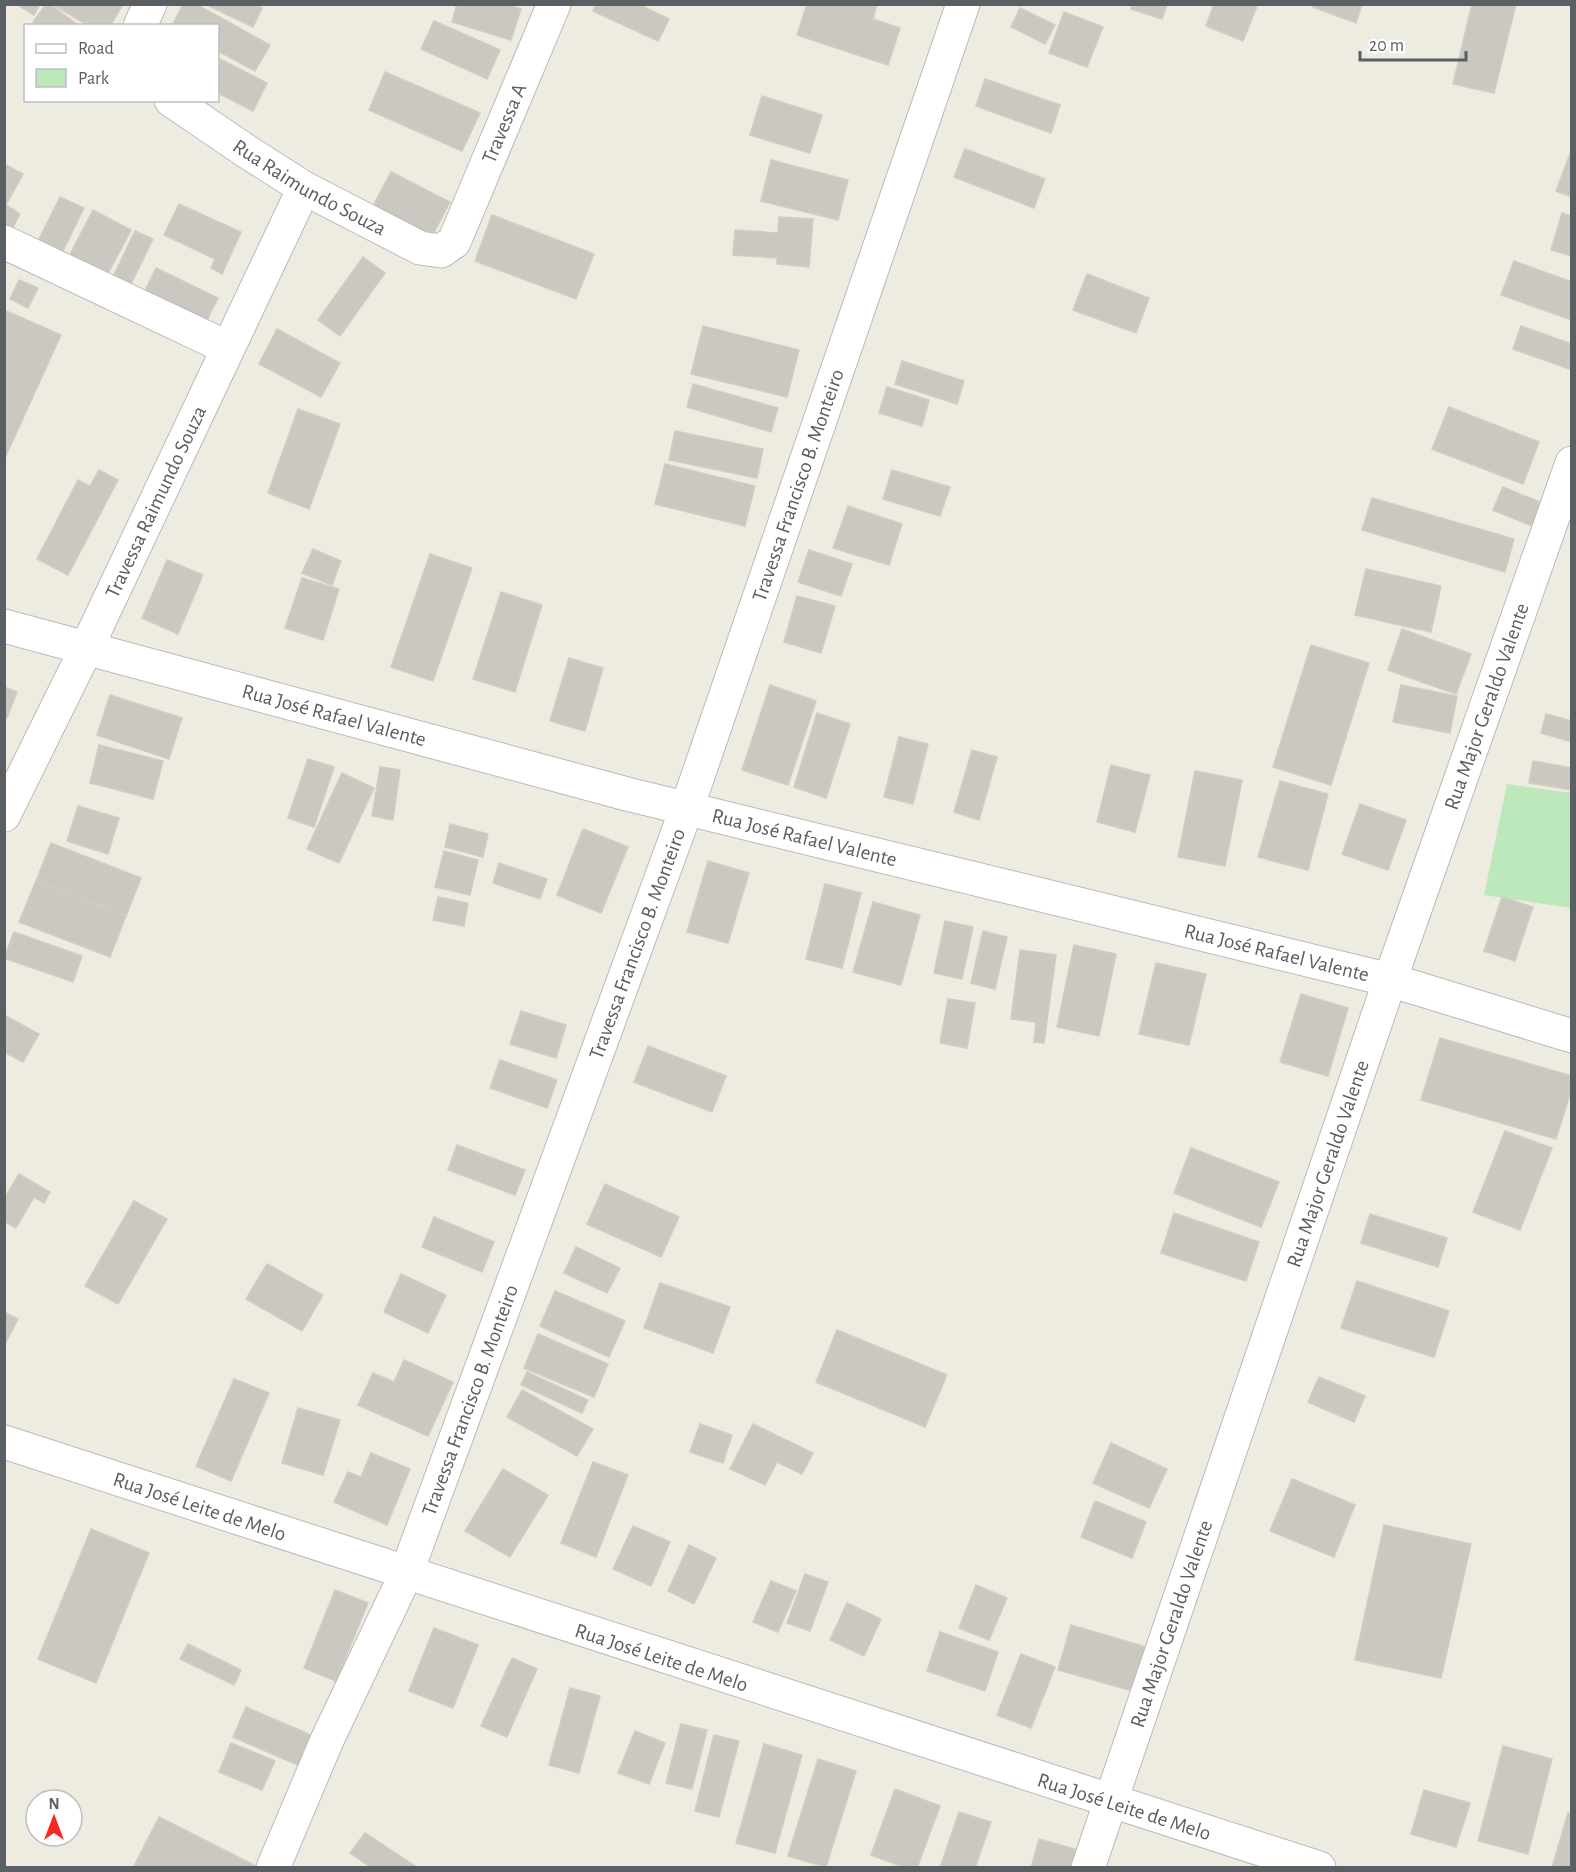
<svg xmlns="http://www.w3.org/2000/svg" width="1576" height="1872" viewBox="0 0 1576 1872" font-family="'Alegreya Sans',sans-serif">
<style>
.green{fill:#bde8bc}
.building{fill:#cbc7c1;stroke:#d3ccbf;stroke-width:1.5}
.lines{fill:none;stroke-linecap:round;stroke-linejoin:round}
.minor-casing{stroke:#b7babf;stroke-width:35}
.minor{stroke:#fff;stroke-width:33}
.labels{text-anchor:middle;stroke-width:5;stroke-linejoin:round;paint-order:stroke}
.street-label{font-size:21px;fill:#5a5f64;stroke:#fff}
</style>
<rect width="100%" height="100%" fill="#eeebe1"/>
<polygon class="green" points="1507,784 1571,793 1571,908 1484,895"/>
<g class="building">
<polygon points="16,4 40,4 34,15"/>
<polygon points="46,4 50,4 79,26 38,26 33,22"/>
<polygon points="52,4 119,4 122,6 110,26 89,26"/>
<polygon points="183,4 196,4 270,45 255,71 218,51 218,26 172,26"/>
<polygon points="205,4 255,4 262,8 253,27"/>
<polygon points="457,4 505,4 521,9 511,40 452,22"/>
<polygon points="596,4 638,4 669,19 658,41 593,11"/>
<polygon points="807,4 877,4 873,19 900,28 888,65 797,35"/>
<polygon points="1132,4 1167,4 1162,19 1131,9"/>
<polygon points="1214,4 1258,4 1243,41 1206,26"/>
<polygon points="1314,4 1362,4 1356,23 1313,7"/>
<polygon points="1472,4 1516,4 1494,93 1453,84"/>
<polygon points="1020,8 1055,25 1045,44 1011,27"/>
<polygon points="1064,12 1103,27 1087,67 1049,53"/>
<polygon points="434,21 500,50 487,79 421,49"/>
<polygon points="218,58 267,83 253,111 218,93"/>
<polygon points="385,72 480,113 462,151 369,110"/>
<polygon points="985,79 1060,105 1051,133 976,106"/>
<polygon points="762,96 822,115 810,153 750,135"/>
<polygon points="965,149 1045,179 1034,208 954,177"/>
<polygon points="1570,154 1572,154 1572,197 1556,191"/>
<polygon points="771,160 848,180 838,220 761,201"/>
<polygon points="4,164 23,174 6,205 20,214 7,239 4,238"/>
<polygon points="391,172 450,202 431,238 372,208"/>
<polygon points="60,197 84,208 57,263 33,251"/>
<polygon points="179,204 241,232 222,274 211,268 215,259 164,235"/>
<polygon points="93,210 131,230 102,285 64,266"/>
<polygon points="1562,213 1572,216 1572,256 1551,250"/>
<polygon points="492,215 594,254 576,299 475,261"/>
<polygon points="779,217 813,219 809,267 777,264 777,258 733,255 735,230 778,233"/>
<polygon points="135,231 153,239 131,284 114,275"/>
<polygon points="363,257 385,273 340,336 318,320"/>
<polygon points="1514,261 1572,282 1572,320 1501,295"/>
<polygon points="156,268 218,298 206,322 144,293"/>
<polygon points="1087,274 1149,298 1136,333 1073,310"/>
<polygon points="19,280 38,288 28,308 10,299"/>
<polygon points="4,310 61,335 4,460"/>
<polygon points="703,326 799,350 787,397 691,374"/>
<polygon points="1521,326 1572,344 1572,370 1513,349"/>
<polygon points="277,329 340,363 321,397 259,364"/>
<polygon points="902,361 964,381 957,404 895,384"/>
<polygon points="693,384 778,408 771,432 687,407"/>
<polygon points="887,387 929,400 922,426 879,413"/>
<polygon points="1449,407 1539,442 1523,484 1432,449"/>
<polygon points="298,409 340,424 309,509 268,493"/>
<polygon points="675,431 763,449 757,478 669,460"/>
<polygon points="665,464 755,486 745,526 655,504"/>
<polygon points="99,470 118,480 68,575 37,559 78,480 90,486"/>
<polygon points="892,470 950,487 940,516 883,499"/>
<polygon points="1503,487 1542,503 1532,526 1493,510"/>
<polygon points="1372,498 1514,539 1505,572 1362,530"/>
<polygon points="848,506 902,524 889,565 833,548"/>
<polygon points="313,549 341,561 332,585 302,573"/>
<polygon points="809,550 852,564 841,596 798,582"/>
<polygon points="430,554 472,568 433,681 391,667"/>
<polygon points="167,560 203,575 178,634 142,618"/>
<polygon points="1366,569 1441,586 1431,632 1355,615"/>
<polygon points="302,578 339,589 323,640 285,628"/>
<polygon points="501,592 542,605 515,692 473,679"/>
<polygon points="797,596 835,606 821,653 784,642"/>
<polygon points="1402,629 1471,654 1456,694 1388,670"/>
<polygon points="1311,645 1369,663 1331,785 1273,767"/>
<polygon points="569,658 603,668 585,731 550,721"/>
<polygon points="770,685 816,701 788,785 742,770"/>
<polygon points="1401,685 1457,696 1450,733 1393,722"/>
<polygon points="4,687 17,692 7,718 4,717"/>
<polygon points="110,695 182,718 169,759 97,735"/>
<polygon points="817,713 850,724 826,798 794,787"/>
<polygon points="1546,714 1572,721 1572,742 1541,733"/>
<polygon points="899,737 928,744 913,804 884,797"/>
<polygon points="99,745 163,761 153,799 90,783"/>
<polygon points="972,750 997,757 979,820 954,812"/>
<polygon points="308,759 334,767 314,827 288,818"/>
<polygon points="1533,761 1572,768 1572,790 1529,783"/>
<polygon points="1111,765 1150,775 1135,832 1097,822"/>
<polygon points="380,767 400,770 393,820 372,816"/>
<polygon points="1195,771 1242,780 1225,866 1178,857"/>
<polygon points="342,773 374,788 339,863 307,849"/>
<polygon points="1280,781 1328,794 1308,870 1258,857"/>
<polygon points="1360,804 1406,820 1388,870 1342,854"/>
<polygon points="78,806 119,818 108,854 67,841"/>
<polygon points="450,824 488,834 483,857 445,847"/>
<polygon points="583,829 628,847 601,913 557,895"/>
<polygon points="51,843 141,878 126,916 36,881"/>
<polygon points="444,851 478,860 470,895 435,887"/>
<polygon points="708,861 749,873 728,943 687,932"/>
<polygon points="499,863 547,879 540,899 493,883"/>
<polygon points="36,881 126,916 110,957 19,922"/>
<polygon points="825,884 861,893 842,968 806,959"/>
<polygon points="438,897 468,903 464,926 433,920"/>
<polygon points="1502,897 1533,907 1515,961 1484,951"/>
<polygon points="873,902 920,915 901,985 853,972"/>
<polygon points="945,921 973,927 962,979 934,973"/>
<polygon points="983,931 1007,937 995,989 971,983"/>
<polygon points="14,932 82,956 73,982 4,958"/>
<polygon points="1074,945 1116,954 1099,1036 1057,1027"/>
<polygon points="1020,950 1056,955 1044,1043 1034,1042 1036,1022 1011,1019"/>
<polygon points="1156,963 1206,974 1189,1045 1139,1034"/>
<polygon points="1301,994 1348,1008 1328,1076 1280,1062"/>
<polygon points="948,999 975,1003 967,1048 940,1043"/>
<polygon points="521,1011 566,1025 556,1058 510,1044"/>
<polygon points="4,1015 39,1034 23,1062 4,1052"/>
<polygon points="1440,1038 1572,1076 1572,1088 1556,1139 1421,1100"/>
<polygon points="648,1046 726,1076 712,1112 634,1082"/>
<polygon points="500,1060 557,1080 547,1108 490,1088"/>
<polygon points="1505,1131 1552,1148 1520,1230 1473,1212"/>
<polygon points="457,1145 525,1170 515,1195 448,1170"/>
<polygon points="1191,1148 1279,1182 1261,1227 1174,1193"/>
<polygon points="19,1174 50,1192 44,1203 34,1197 16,1228 4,1221 4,1199"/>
<polygon points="605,1184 679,1217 661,1257 587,1224"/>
<polygon points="134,1201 167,1219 118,1304 85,1286"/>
<polygon points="1174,1213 1259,1242 1246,1281 1161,1253"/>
<polygon points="1370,1214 1447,1238 1438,1267 1361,1243"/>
<polygon points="434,1217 494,1242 482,1272 422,1247"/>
<polygon points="576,1247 620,1268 607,1293 564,1273"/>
<polygon points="267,1264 323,1295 302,1331 246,1299"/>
<polygon points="401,1274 446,1295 428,1333 384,1312"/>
<polygon points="1357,1281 1449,1311 1434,1357 1341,1328"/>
<polygon points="660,1283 730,1307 713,1353 644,1328"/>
<polygon points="555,1291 625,1321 609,1357 540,1326"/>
<polygon points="4,1312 18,1319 6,1342 4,1341"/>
<polygon points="837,1330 947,1375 925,1427 816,1382"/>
<polygon points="538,1334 608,1364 594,1397 524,1368"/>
<polygon points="404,1360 453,1382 428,1436 358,1405 373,1373 394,1382"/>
<polygon points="527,1372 588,1400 582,1413 521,1385"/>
<polygon points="1319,1377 1365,1396 1354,1422 1308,1402"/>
<polygon points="234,1379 269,1393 231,1481 196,1466"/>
<polygon points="522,1390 593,1429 577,1456 507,1417"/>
<polygon points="298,1408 340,1420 323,1475 282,1463"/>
<polygon points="700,1424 732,1435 723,1463 690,1452"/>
<polygon points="753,1424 813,1453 802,1474 777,1462 765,1485 730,1469"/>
<polygon points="1111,1443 1167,1469 1149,1508 1093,1483"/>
<polygon points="371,1453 410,1469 387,1525 334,1502 348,1472 361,1477"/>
<polygon points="593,1462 628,1475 596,1557 561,1543"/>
<polygon points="503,1469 548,1495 510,1557 465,1531"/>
<polygon points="1292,1479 1355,1505 1334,1557 1270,1531"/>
<polygon points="1095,1501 1146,1522 1132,1558 1081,1537"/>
<polygon points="1384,1525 1471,1544 1441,1678 1355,1660"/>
<polygon points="633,1526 670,1542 651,1586 613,1569"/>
<polygon points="91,1529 149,1553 96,1683 38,1659"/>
<polygon points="689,1545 716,1558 694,1604 668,1591"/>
<polygon points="805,1574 828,1582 810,1631 787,1623"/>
<polygon points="771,1581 796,1591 778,1632 753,1622"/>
<polygon points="976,1585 1007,1598 989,1640 959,1628"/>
<polygon points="335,1590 368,1603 336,1681 304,1668"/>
<polygon points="847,1603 881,1619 864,1656 830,1640"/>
<polygon points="1071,1625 1146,1647 1133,1691 1058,1670"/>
<polygon points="434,1628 478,1645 453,1708 409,1691"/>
<polygon points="940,1632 998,1652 985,1691 927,1671"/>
<polygon points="188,1644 241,1670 234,1685 180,1659"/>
<polygon points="1021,1654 1055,1667 1031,1728 997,1715"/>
<polygon points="512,1658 537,1669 507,1737 481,1726"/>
<polygon points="570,1688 600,1696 579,1773 549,1765"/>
<polygon points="246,1707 320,1739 307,1769 233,1737"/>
<polygon points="681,1724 707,1730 692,1789 666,1783"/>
<polygon points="635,1731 665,1743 649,1784 618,1773"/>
<polygon points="714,1735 739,1741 719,1817 695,1811"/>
<polygon points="231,1743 275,1761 262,1790 219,1772"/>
<polygon points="764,1744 802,1755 775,1853 736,1843"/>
<polygon points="1503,1746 1552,1759 1528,1854 1478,1841"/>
<polygon points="818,1759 856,1771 826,1867 788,1856"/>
<polygon points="895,1789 940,1806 917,1868 906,1868 871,1855"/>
<polygon points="1424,1790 1470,1803 1456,1847 1411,1834"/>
<polygon points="959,1812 991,1822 975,1868 940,1868"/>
<polygon points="1568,1813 1572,1814 1572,1868 1552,1868"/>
<polygon points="159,1817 256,1866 255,1868 133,1868"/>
<polygon points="365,1833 418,1868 372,1868 350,1853"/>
<polygon points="1039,1839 1078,1850 1073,1868 1031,1868"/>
</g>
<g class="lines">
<g class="minor-casing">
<g id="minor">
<polyline points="140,26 150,4"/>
<path id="s1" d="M171,100L246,151L304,188L420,248L441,251L454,242L554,4"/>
<polyline points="4,242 228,348"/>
<path id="s2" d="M4,626L627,794L1390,980L1572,1036"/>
<path id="s3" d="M4,815L86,649L304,188"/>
<path id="s4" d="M4,1442C442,1586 880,1730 1319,1868"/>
<path id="s5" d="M273,1868L327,1740L406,1574L689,802L963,4"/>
<path id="s6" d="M1088,1868L1390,980L1572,463"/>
</g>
</g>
<use href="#minor" class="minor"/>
</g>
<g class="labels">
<g class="street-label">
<text dy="7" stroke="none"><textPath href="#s1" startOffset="456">Travessa A</textPath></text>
<text dy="7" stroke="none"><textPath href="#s1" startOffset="164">Rua Raimundo Souza</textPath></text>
<text dy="7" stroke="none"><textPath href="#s5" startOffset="1480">Travessa Francisco B. Monteiro</textPath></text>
<text dy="7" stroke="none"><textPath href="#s3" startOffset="348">Travessa Raimundo Souza</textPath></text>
<text dy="7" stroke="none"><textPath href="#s6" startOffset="1228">Rua Major Geraldo Valente</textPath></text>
<text dy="7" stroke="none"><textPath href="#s2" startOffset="342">Rua José Rafael Valente</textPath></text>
<text dy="7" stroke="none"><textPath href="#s2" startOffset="828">Rua José Rafael Valente</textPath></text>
<text dy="7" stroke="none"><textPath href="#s5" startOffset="994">Travessa Francisco B. Monteiro</textPath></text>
<text dy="7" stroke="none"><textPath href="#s2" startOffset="1314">Rua José Rafael Valente</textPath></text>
<text dy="7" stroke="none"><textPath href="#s6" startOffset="744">Rua Major Geraldo Valente</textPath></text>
<text dy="7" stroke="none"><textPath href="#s5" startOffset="508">Travessa Francisco B. Monteiro</textPath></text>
<text dy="7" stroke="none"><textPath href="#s4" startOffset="206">Rua José Leite de Melo</textPath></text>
<text dy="7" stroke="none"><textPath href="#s6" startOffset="258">Rua Major Geraldo Valente</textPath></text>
<text dy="7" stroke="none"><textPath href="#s4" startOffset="692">Rua José Leite de Melo</textPath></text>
<text dy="7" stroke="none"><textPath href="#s4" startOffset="1178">Rua José Leite de Melo</textPath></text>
</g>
</g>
<rect width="1576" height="1872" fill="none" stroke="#5a5f64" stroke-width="12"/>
<rect x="24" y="24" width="195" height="78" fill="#ffffff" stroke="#bdbfc1" stroke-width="1.5"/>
<rect x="36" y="44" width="30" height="9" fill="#ffffff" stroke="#bdbfc1" stroke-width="1.5"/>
<text x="78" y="54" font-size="18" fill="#5a5f64">Road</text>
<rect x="36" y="69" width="30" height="18" fill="#bde8bc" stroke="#bdbfc1" stroke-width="1.5"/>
<text x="78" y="84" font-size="18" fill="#5a5f64">Park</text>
<g transform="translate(54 1818)"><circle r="28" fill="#ffffff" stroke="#bdbfc1" stroke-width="1.5"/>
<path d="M0-4.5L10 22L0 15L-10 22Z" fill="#f52a21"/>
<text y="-9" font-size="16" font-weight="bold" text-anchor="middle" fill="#5a5f64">N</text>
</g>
<path d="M1360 51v9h106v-9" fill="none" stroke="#5a5f64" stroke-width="3"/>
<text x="1369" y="51" font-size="18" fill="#5a5f64" stroke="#ffffff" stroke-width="4.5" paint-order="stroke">20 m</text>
</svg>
